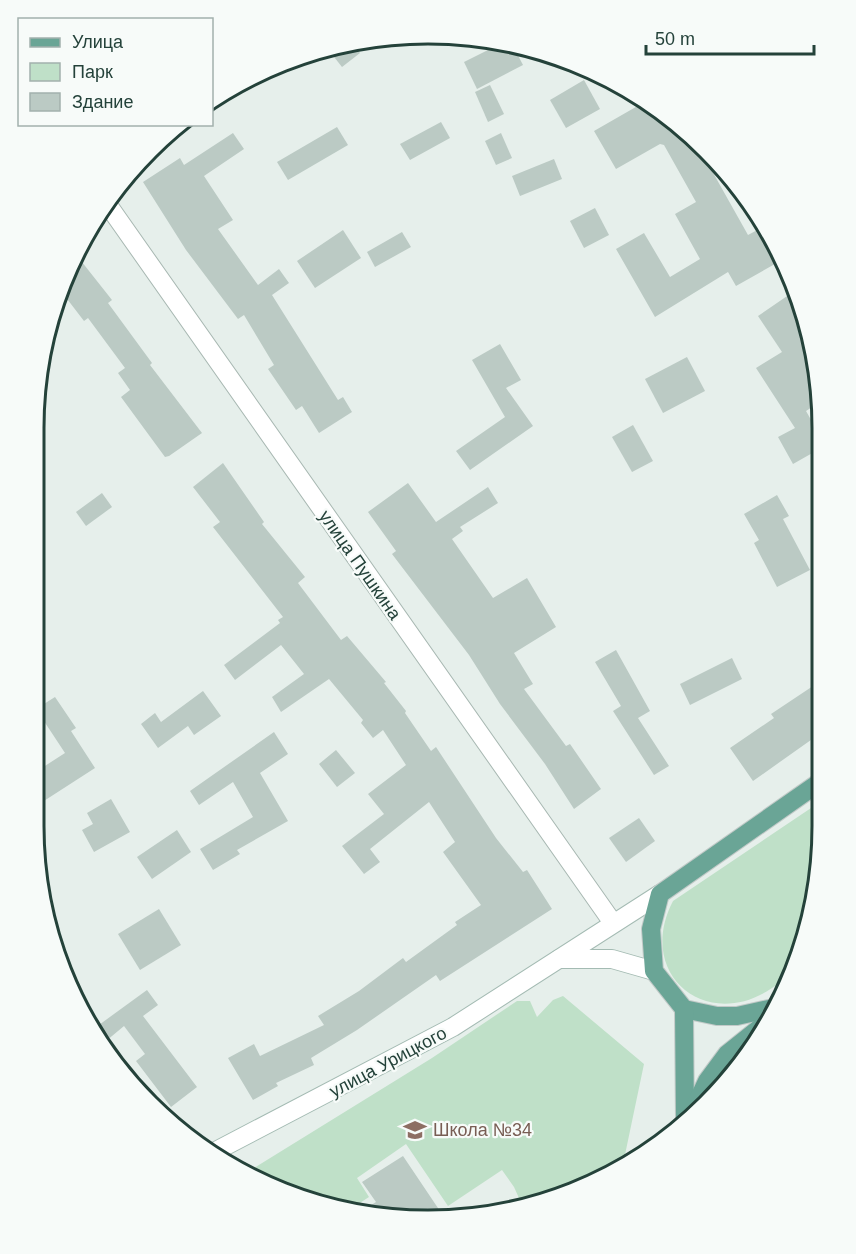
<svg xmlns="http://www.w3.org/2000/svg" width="856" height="1254" viewBox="0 0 856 1254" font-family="Helvetica,sans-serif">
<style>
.green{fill:#bfe0c8}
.building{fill:#bbcac4}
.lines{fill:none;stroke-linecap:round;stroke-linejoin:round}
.street-casing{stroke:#a8b8b2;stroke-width:20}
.secondary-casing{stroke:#a4bbb3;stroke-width:20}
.primary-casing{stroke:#c2cac8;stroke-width:20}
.street{stroke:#fff;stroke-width:18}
.secondary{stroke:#fff;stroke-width:18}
.primary{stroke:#6aa596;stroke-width:18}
.labels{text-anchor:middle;stroke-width:4.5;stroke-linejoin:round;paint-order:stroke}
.street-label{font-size:18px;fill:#24423a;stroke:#f7fbf9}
.education-label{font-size:18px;fill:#785e54;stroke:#f7fbf9;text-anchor:start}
.rim{fill:none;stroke:#24423a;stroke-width:3}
</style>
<rect width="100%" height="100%" fill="#e6efeb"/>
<g class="green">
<path d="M817,804C817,836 819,869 816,901C814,916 805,934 800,949C797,956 796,968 791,975C787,980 778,984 772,988C706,1033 635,974 673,901Z"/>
<polygon points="563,996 644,1064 622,1169 523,1207 514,1187 502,1170 448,1206 406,1144 357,1178 369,1197 352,1208 277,1191 246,1173 432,1058 517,1001 530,1001 537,1017 553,1000"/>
</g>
<g class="building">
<polygon points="351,41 360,53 342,67 327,48"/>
<polygon points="506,41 511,42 523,65 477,89 464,62"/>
<polygon points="584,80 600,109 566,128 550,100"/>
<polygon points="490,85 504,114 488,122 475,92"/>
<polygon points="648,100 707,148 714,157 707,162 748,235 763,227 782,260 736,286 728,272 655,317 616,249 644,233 670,277 700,259 675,214 696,202 664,145 660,144 616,169 594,131"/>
<polygon points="441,122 450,138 410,160 400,144"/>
<polygon points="337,127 348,145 288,180 277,162"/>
<polygon points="233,133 244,149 204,176 233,220 218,229 258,285 279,269 289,283 272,295 338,400 343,397 352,412 319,433 302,406 296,410 268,369 274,365 244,315 238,319 186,250 143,182 180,158 184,165"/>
<polygon points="501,133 512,158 496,165 485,141"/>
<polygon points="554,159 562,179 520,196 512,176"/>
<polygon points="595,208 609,235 584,248 570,221"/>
<polygon points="343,230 361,258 315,288 297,261"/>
<polygon points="402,232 411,247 375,267 367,252"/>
<polygon points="74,252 112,300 108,303 152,363 150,365 202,433 169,456 165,457 121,397 130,390 118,373 125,368 88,318 84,321 61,291"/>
<polygon points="793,292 801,304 815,351 820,402 806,411 823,441 823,447 793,464 778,437 795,428 756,368 782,352 758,316"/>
<polygon points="500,344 521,380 506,388 533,426 470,470 456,451 505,417 472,360"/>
<polygon points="687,357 705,391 663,413 645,379"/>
<polygon points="633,425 653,461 632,472 612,437"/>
<polygon points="223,463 264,522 262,524 305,577 298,583 341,640 347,636 386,682 384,683 406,711 405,713 431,751 436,747 496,838 523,872 527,870 552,909 440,981 436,975 357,1030 311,1058 314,1065 276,1083 278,1086 253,1100 228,1058 254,1044 260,1056 324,1025 318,1016 359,991 403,958 406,962 457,925 455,922 481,905 443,852 455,842 429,802 370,849 380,862 364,874 342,846 384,814 368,794 406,765 383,730 373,738 361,723 363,720 329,679 281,712 272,697 304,674 281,645 235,680 224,665 280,623 278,620 283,617 213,527 220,522 193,487"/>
<polygon points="408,483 436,522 488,487 498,503 460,527 463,531 452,539 493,598 527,578 556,627 514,653 533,684 524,689 566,746 570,744 601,789 574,809 545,764 500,704 469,655 392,554 396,551 368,512"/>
<polygon points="102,493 112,507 86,526 76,512"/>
<polygon points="777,495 789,516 783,519 810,570 777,587 754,543 759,540 744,514"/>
<polygon points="616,650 650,711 638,718 669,766 654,775 613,711 621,706 595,662"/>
<polygon points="732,658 742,679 690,705 680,684"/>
<polygon points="819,682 818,735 753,781 730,748 774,718 771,714"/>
<polygon points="203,691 221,716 194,735 188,726 158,748 141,724 155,713 161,722"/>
<polygon points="55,697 76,728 71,731 95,768 33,808 34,773 65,753 36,709"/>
<polygon points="274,732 288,754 260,773 288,821 237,850 240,854 213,870 200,849 253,817 233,782 199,805 190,791"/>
<polygon points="336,750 355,773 337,787 319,764"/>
<polygon points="111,799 130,832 94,852 82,830 93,824 87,813"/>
<polygon points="639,818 655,841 626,862 609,838"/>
<polygon points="177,830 191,852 152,879 137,857"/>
<polygon points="159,909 181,945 140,970 118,934"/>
<polygon points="147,990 158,1005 143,1016 197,1087 171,1107 136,1061 145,1054 124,1026 100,1046 92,1030"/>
<polygon points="403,1156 444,1217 402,1220 362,1211 376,1202 362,1182"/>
</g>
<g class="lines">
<g class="street-casing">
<polyline id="street" points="108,205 613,923"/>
</g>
<g class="secondary-casing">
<g id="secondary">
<polyline points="559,959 612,959 654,971"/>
<polyline points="212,1153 453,1027 660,894"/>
</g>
</g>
<g class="primary-casing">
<g id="primary">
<polyline points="778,1007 737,1016 717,1016 684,1009 654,971 651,929 660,894 817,784"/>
<polyline points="684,1009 685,1121"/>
<polyline points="689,1119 707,1081 727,1054 767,1022"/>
</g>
</g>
<use href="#street" class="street"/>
<use href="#secondary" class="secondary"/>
<use href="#primary" class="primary"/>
</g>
<defs>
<g id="school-bare" transform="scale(1.8)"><path d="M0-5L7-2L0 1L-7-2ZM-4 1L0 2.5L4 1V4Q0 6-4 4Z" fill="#8d6e63" stroke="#f7fbf9" stroke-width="2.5" paint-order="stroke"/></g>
</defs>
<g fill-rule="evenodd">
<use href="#school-bare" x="415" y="1130"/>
</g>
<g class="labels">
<g class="street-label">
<text transform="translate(360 565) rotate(55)" y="6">улица Пушкина</text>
<text transform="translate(388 1062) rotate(-28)" y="6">улица Урицкого</text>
</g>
<g class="education-label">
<text x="433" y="1136">Школа №34</text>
</g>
</g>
<path d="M0 0H856V1254H0ZM428 44H428A384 384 0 0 1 812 428V826A384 384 0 0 1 428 1210H428A384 384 0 0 1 44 826V428A384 384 0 0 1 428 44Z" fill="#f7fbf9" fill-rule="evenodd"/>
<path class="rim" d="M428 44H428A384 384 0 0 1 812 428V826A384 384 0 0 1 428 1210H428A384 384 0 0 1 44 826V428A384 384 0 0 1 428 44Z"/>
<rect x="18" y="18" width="195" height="108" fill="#f7fbf9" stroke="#a3b1ad" stroke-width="1.5"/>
<rect x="30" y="38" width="30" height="9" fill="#6aa596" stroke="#a3b1ad" stroke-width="1.5"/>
<text x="72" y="48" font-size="18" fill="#24423a">Улица</text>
<rect x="30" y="63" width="30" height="18" fill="#bfe0c8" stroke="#a3b1ad" stroke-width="1.5"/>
<text x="72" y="78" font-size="18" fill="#24423a">Парк</text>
<rect x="30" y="93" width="30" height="18" fill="#bbcac4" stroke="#a3b1ad" stroke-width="1.5"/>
<text x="72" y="108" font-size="18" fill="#24423a">Здание</text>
<path d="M646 45v9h168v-9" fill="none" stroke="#24423a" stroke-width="3"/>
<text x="655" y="45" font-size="18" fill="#24423a" stroke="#f7fbf9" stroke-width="4.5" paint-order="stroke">50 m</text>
</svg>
